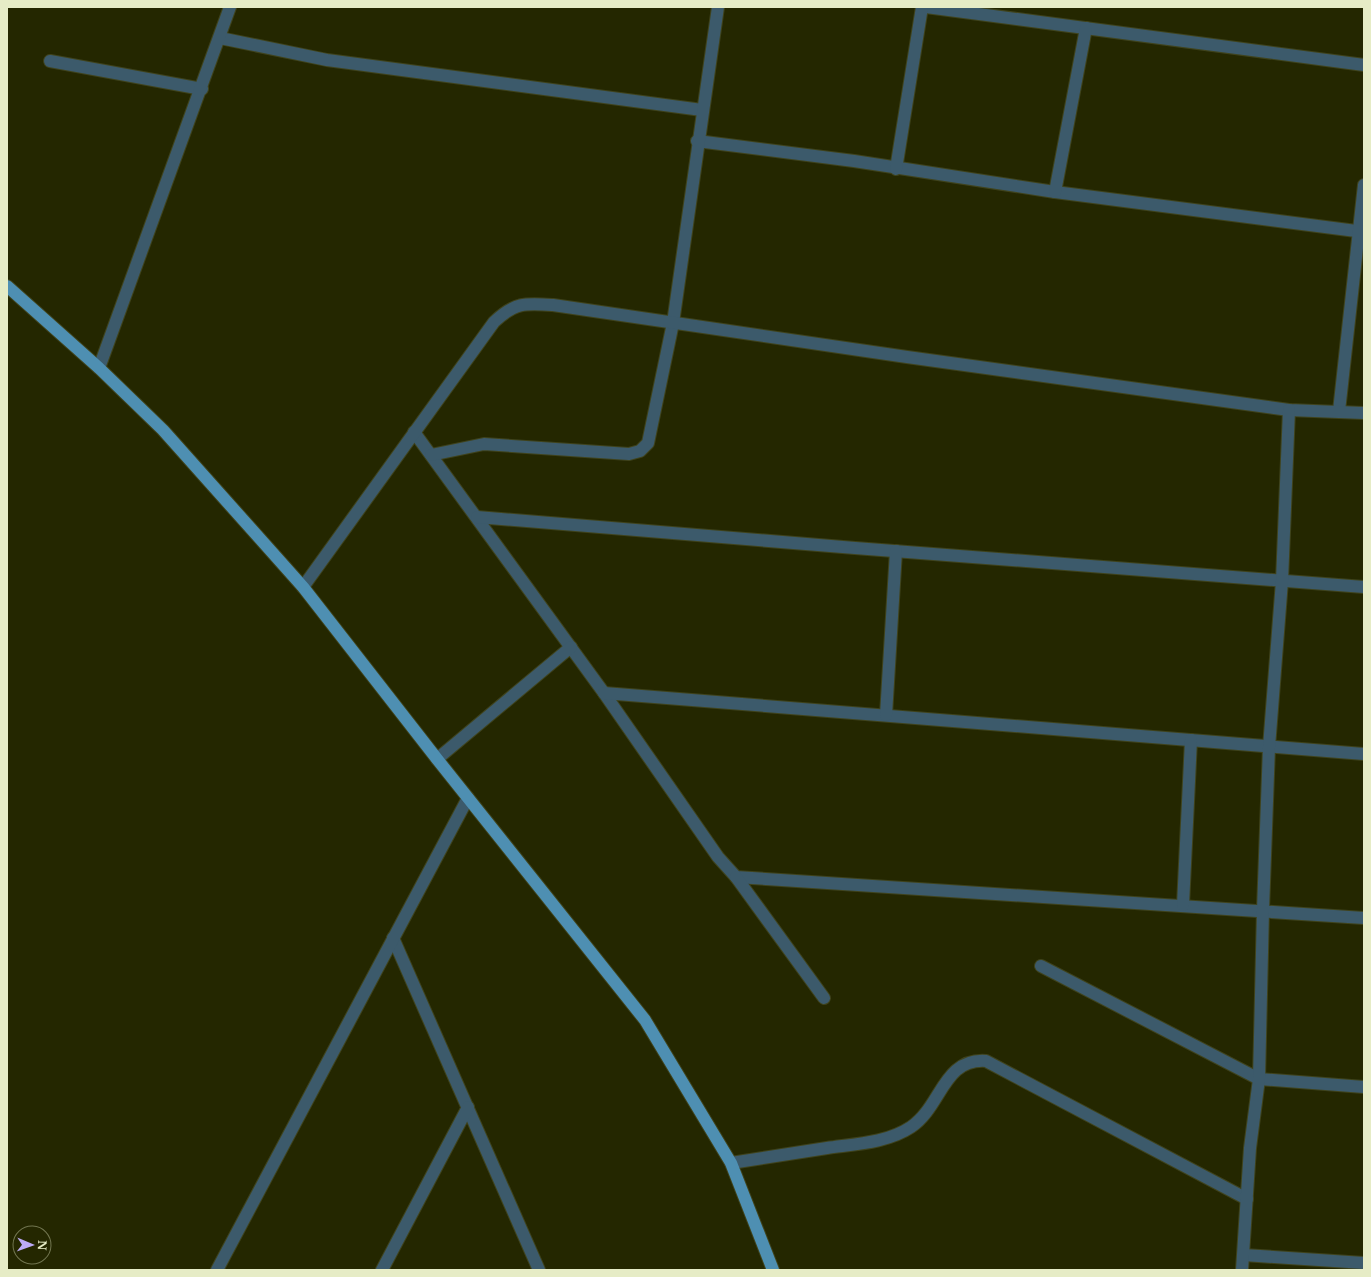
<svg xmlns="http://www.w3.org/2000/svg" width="1371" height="1277" viewBox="0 0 1371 1277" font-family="'Libre Baskerville',serif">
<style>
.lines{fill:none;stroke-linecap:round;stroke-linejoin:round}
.minor-casing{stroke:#3f431c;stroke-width:14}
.major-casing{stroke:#3f431c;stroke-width:14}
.minor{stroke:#3c5a6b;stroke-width:12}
.major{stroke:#4e8fb2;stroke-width:12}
</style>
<rect width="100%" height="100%" fill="#242700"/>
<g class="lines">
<g class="minor-casing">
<g id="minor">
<polyline points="926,7 1364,65"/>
<polyline points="220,38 327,60 702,110"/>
<polyline points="50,61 202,89"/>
<polyline points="697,141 854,161 1055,192 1364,232"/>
<polyline points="896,169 922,7"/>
<polyline points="1055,192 1086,28"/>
<polyline points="99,368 230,7"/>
<polyline points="1339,411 1364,185"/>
<polyline points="414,432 604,693 718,857 736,877 1364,918"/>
<polyline points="431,455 484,444 629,454 640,451 648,443 673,323 718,7"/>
<polyline points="477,517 855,548 1364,587"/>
<path d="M303,587L494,322C515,302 525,303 553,305L907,357L1289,410L1364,413"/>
<polyline points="604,693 1364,754"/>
<polyline points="886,715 896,551"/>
<polyline points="437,759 571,647"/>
<polyline points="736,877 824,998"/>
<polyline points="1183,905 1191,740"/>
<polyline points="393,938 539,1270"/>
<polyline points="1041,966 1259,1079 1364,1087"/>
<path d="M731,1163C763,1158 795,1153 827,1148C855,1144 887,1143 911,1127C942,1106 943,1058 986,1061L1247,1199"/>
<polyline points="1244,1255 1364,1263"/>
<polyline points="217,1270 468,798"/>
<polyline points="382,1270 468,1107"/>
<polyline points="1242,1270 1250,1148 1259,1079 1263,910 1269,747 1282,581 1289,410"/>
</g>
</g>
<g class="major-casing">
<polyline id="major" points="7,286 99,368 163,430 303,587 437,759 645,1020 731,1163 773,1270"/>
</g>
<use href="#minor" class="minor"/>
<use href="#major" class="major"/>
</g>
<rect width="1371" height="1277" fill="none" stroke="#e6ecc6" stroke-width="16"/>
<g transform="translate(32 1245) rotate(92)"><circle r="19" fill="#242700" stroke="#72764f"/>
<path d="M0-3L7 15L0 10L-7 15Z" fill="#bcaaf6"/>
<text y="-6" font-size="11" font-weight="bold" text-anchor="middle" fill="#e6ecc6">N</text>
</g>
</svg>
